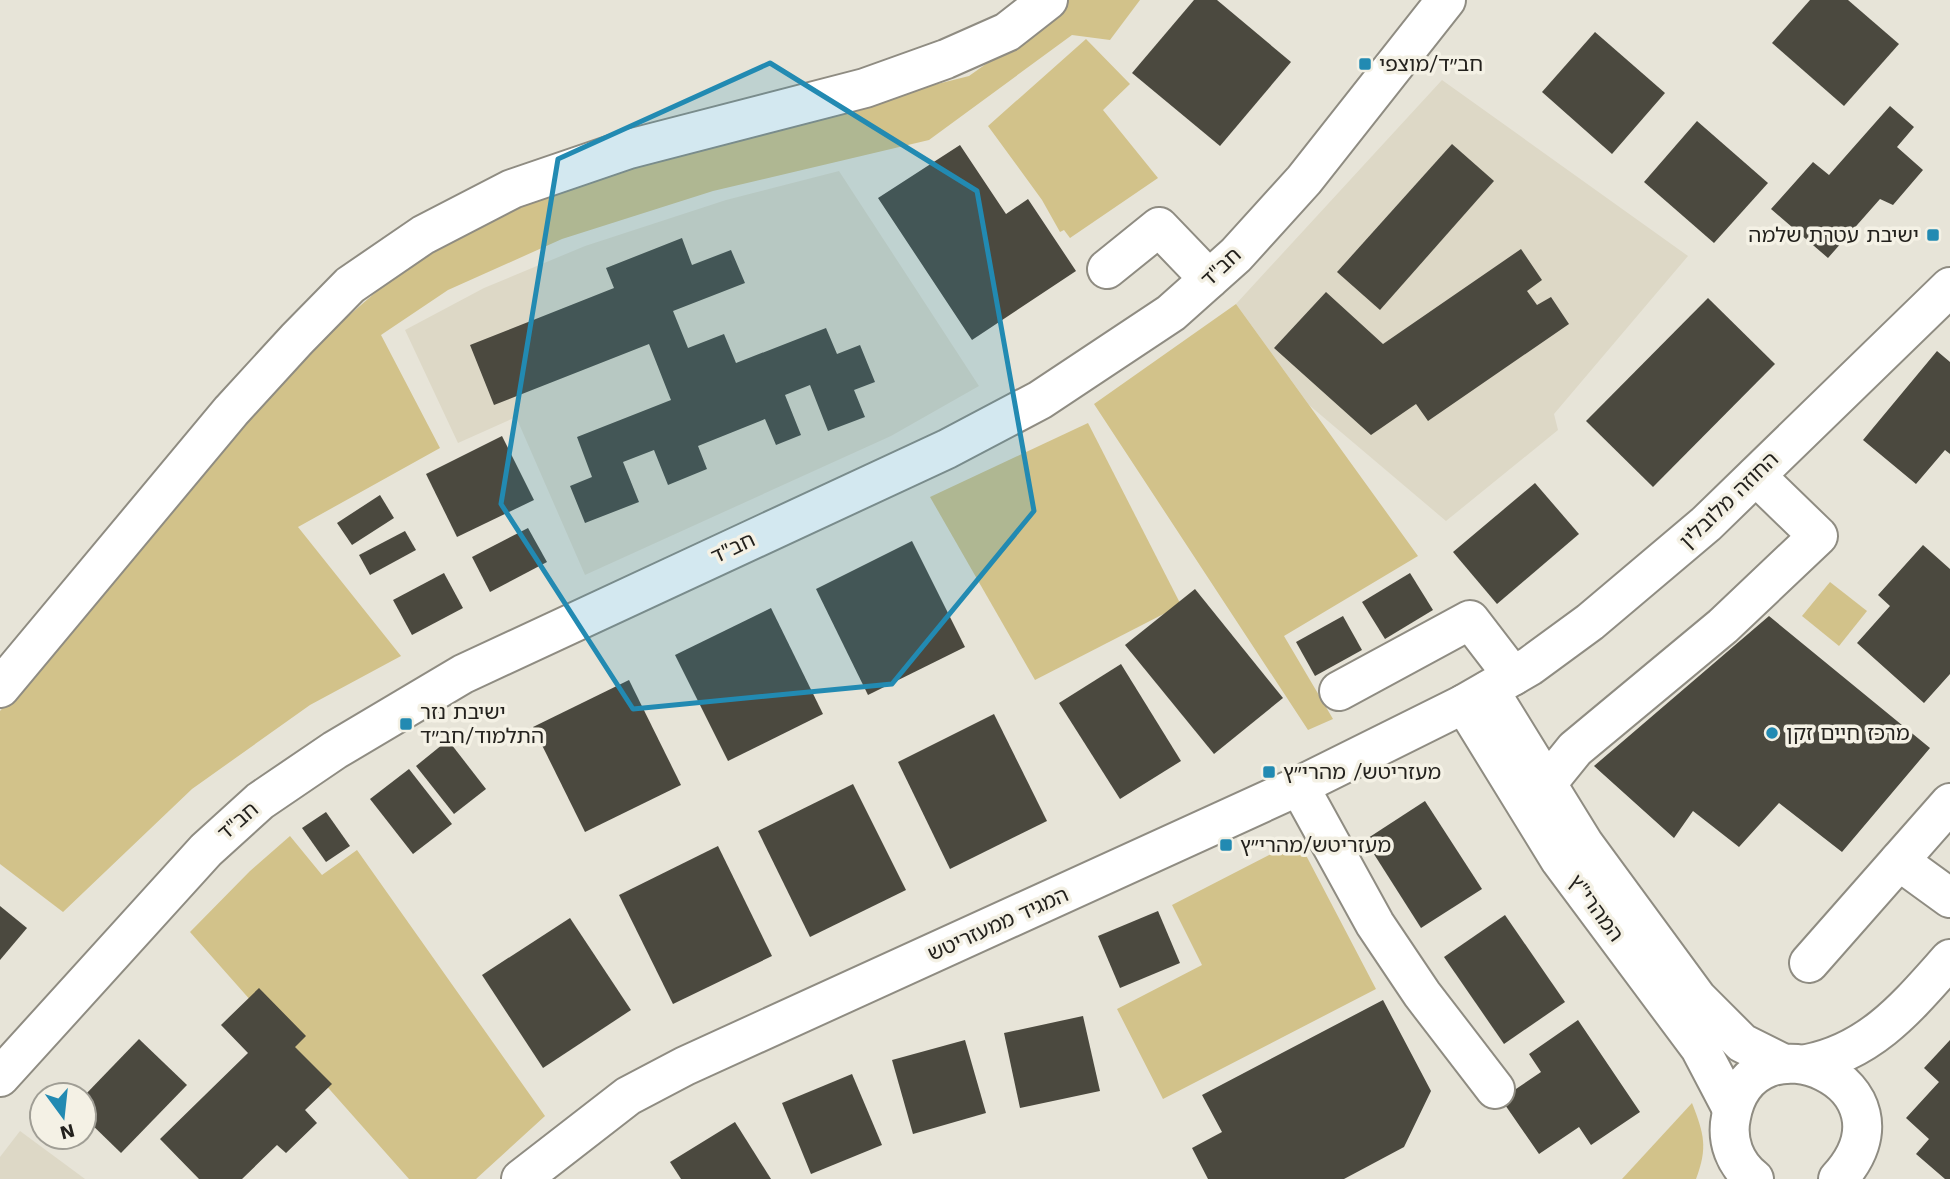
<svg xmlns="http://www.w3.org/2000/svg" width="1950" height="1179" viewBox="0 0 1950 1179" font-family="'Work Sans','Noto Sans Hebrew',sans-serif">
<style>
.built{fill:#ddd8c6}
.green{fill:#d2c28a}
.building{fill:#4b493f}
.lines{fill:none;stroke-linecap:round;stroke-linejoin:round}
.minor-casing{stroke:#8f8c82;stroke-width:42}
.minor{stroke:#fff;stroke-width:38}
.marked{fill:#228ab2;fill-opacity:0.2;stroke:#228ab2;stroke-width:5;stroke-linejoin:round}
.poi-dot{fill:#228ab2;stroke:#f4f1e5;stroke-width:2.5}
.labels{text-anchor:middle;stroke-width:7;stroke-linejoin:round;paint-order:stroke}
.poi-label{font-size:21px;fill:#23211d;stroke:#f4f1e5;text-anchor:start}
.street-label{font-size:21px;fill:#23211d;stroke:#f4f1e5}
</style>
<rect width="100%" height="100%" fill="#e7e4d8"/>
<g class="built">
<polygon points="1442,80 1688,256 1554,414 1558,430 1446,521 1309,405 1236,304"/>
<polygon points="839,171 979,386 891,436 585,575 516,417 458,443 405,330 484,288 585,246 726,200"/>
<polygon points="20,1131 85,1179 0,1179 0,1157"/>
</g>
<g class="green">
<polygon points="1068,0 1140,0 1110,40 1072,35 929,140 713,191 562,239 448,290 381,335 440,448 298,527 401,656 310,705 192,789 63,912 0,864 0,711 300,358 399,272 512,206 625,163 969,76 1052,17"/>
<polygon points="1086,39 1130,84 1103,110 1158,178 1070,238 1064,230 1060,232 1042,200 988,126"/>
<polygon points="1236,304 1418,556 1284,636 1333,719 1308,730 1094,404"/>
<polygon points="1088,423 1181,605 1035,680 930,497"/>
<polygon points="1830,582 1867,611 1839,646 1802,616"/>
<polygon points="290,836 322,875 357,850 545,1116 476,1179 409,1179 190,932 250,871"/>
<polygon points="1298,840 1376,989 1163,1099 1117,1009 1202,965 1172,905"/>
<path d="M1692,1103C1704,1134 1708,1147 1696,1179H1622Z"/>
</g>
<g class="building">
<polygon points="1194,0 1217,0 1291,62 1220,146 1132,73"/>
<polygon points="1810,0 1848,0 1899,44 1844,106 1772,43"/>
<polygon points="1595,32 1665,93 1612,154 1542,92"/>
<polygon points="1890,106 1914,127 1897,147 1923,170 1893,205 1880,199 1828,258 1771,209 1813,162 1829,175"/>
<polygon points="1697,121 1768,183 1714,243 1644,182"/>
<polygon points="1452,144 1494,181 1380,310 1337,272"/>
<polygon points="960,145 1006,214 1028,199 1076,271 972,340 878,198"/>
<polygon points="682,238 692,265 731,250 745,283 673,311 688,348 724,334 736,363 826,328 837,354 860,345 875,382 854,390 865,417 828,431 810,385 785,395 801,435 776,445 765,419 698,446 707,469 668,485 654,450 623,462 639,502 585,523 570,486 592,477 577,437 671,400 649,344 494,405 470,345 614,288 606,268"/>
<polygon points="1521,249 1542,280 1527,291 1537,305 1551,297 1569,324 1428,421 1416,404 1371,435 1274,348 1326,292 1383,344"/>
<polygon points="1708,298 1775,364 1653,487 1586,421"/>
<polygon points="1937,351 1950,362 1950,454 1945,450 1916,484 1863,440"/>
<polygon points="502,436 534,500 457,537 426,474"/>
<polygon points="1535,483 1579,534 1497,604 1453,552"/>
<polygon points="380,495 394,518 352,545 337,523"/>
<polygon points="528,528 547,562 490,592 472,557"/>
<polygon points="405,531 416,550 370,575 359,555"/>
<polygon points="912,541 965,647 868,695 816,589"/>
<polygon points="1923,545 1950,569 1950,674 1924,703 1857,643 1890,606 1878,595"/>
<polygon points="444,573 463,608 412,635 393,600"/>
<polygon points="1410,573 1433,610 1385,639 1362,602"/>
<polygon points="1195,589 1283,698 1214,754 1125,645"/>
<polygon points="771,608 823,714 728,761 675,655"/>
<polygon points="1343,616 1362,650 1315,676 1296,642"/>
<polygon points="1769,616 1930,748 1842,852 1779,803 1739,847 1693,811 1674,838 1594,766"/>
<polygon points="1121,664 1181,761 1120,799 1059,703"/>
<polygon points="629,680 681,785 585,832 533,727"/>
<polygon points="994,714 1047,821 950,869 898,762"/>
<polygon points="448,740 486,789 454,814 416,766"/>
<polygon points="409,769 452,824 413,854 370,799"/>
<polygon points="853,784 906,890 810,937 758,831"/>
<polygon points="1425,801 1482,889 1421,928 1365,840"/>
<polygon points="326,812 350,846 326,862 302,828"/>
<polygon points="718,846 772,956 673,1004 619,895"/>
<polygon points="0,906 27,928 0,960"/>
<polygon points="1158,911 1180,963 1120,988 1098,936"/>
<polygon points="1505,915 1565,1002 1504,1044 1444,957"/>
<polygon points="570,918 631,1010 543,1068 482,975"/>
<polygon points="259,988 306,1036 295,1047 332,1084 305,1110 317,1123 286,1153 277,1145 242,1179 199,1179 160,1139 248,1053 221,1025"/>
<polygon points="1383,1000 1431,1091 1404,1147 1344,1179 1208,1179 1192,1148 1222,1132 1202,1095"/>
<polygon points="1083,1016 1100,1091 1020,1108 1004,1033"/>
<polygon points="1578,1020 1640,1112 1591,1145 1579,1127 1539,1154 1501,1099 1541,1072 1529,1054"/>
<polygon points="139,1039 187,1085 121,1153 84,1117 84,1096"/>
<polygon points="965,1040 986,1113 913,1134 892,1060"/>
<polygon points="1950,1040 1950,1179 1945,1179 1916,1154 1929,1139 1906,1118 1939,1082 1924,1068"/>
<polygon points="852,1074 882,1145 811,1174 782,1103"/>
<polygon points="735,1122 771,1179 681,1179 670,1162"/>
</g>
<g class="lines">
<g class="minor-casing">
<g id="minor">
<polyline points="1107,269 1159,227 1209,279"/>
<polyline points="0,688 231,411 297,339 350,285 423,235 512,189 629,149 865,88 946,59 1007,32 1048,0"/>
<polyline points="1489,690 1584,844 1697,998 1742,1043 1784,1064"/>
<polyline points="1339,691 1470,620 1513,676"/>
<polyline points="1464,704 1560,860 1700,1048 1732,1109"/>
<polyline points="1299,786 1375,924 1422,994 1495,1089"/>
<polyline points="1545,786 1575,749 1723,626 1818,536 1756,476"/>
<polyline points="1899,861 1950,898"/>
<polyline points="1809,963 1950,803"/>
<path d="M1807,1064C1872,1051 1908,1006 1950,959"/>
<polyline points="0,1077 206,850 260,801 335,750 463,674 947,449 1040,400 1171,313 1236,255 1304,180 1446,0"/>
<polyline points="521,1179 628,1096 685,1066 1299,786 1464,704 1530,666 1590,622 1706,524 1950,287"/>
<path d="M1754,1179C1735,1164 1726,1141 1731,1117C1751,1008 1925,1085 1838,1179"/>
</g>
</g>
<use href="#minor" class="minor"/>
</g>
<path class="marked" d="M770,63L977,191L1034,511L892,684L633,709L501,504L558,159Z"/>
<g class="poi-dot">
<rect x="1358" y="57" width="14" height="14" rx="3.5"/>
<rect x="1926" y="228" width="14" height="14" rx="3.5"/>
<rect x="399" y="717" width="14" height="14" rx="3.5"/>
<circle cx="1772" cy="733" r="7"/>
<rect x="1262" y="765" width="14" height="14" rx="3.5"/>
<rect x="1219" y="838" width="14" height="14" rx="3.5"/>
</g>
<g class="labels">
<g class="poi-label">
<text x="1379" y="71">חב״ד/מוצפי</text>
<text x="1919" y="242" text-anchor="end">ישיבת עטרת שלמה</text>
<text x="420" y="719">ישיבת נזר<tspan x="420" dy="24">התלמוד/חב״ד</tspan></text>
<text x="1786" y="740">מרכז חיים זקן</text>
<text x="1283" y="779">מעזריטש/ מהרי״ץ</text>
<text x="1240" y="852">מעזריטש/מהרי״ץ</text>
</g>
<g class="street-label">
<text transform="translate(1221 267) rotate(-43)" y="7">חב"ד</text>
<text transform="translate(1729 500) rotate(-44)" y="7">החוזה מלובלין</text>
<text transform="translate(733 548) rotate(-25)" y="7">חב"ד</text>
<text transform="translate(238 821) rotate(-41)" y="7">חב"ד</text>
<text transform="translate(1596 908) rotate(54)" y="7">המהרי"ץ</text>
<text transform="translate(998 924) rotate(-24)" y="7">המגיד ממעזריטש</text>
</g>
</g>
<g transform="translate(63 1116) rotate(165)"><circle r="33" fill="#f4f1e5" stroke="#a09e95" stroke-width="2"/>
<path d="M0-5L12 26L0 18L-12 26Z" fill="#228ab2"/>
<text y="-10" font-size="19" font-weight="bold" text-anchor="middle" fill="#23211d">N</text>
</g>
</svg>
